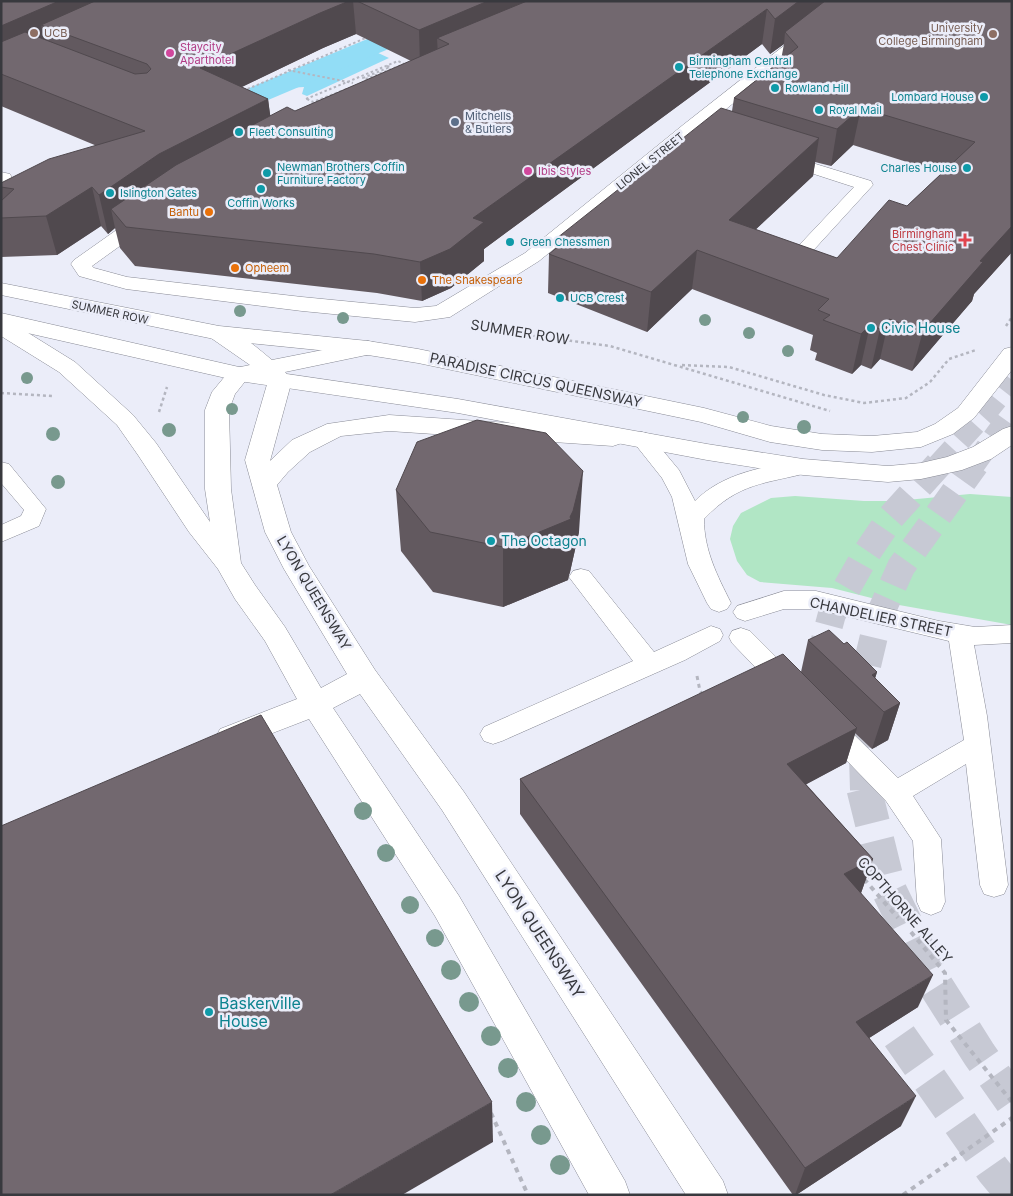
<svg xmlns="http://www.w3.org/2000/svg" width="1013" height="1196" viewBox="0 0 1013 1196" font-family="Inter,sans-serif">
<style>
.green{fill:#b1e6c5}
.water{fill:#92ddf6}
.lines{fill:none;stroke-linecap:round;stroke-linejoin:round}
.canal{fill:#92ddf6;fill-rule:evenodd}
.highway-tunnel-far2{stroke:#c7c9d4;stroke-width:22;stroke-dasharray:22 11;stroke-linecap:butt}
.highway-tunnel-far1{stroke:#c7c9d4;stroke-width:28;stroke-dasharray:28 14;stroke-linecap:butt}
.highway-tunnel{stroke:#c7c9d4;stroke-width:35;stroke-dasharray:35 18;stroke-linecap:butt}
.lane-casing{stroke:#888a95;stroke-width:1}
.street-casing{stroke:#888a95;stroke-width:1}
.secondary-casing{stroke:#888a95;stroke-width:1}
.path-far3{stroke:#b4b6c0;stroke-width:2;stroke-dasharray:2.5 2.5;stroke-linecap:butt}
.path-far2{stroke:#b4b6c0;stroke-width:2.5;stroke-dasharray:3 3;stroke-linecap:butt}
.path-far1{stroke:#b4b6c0;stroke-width:3;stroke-dasharray:4 4;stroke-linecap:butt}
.path{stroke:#b4b6c0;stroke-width:4;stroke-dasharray:5 5;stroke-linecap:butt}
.lane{fill:#fff;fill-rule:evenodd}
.street{fill:#fff;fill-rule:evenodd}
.secondary{fill:#fff;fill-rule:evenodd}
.path-bridge{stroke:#b4b6c0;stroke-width:2;stroke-dasharray:2.5 2.5;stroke-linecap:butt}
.tree{fill:#78998e}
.wall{fill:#62595f;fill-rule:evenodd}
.shaded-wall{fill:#50494e}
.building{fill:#72686f;stroke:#50494e}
.education-dot{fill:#8d6e63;stroke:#ebedf9;stroke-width:2}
.hotel-dot{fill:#d1479c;stroke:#ebedf9;stroke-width:2}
.culture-dot{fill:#0f9aa8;stroke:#ebedf9;stroke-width:2}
.service-dot{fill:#5c6f8a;stroke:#ebedf9;stroke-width:2}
.food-dot{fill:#e8710a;stroke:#ebedf9;stroke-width:2}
.health-dot{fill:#e0444e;stroke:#ebedf9;stroke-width:2}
.labels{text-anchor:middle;stroke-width:5;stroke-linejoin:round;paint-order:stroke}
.far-education-label{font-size:11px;fill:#785e54;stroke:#ebedf9;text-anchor:end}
.far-hotel-label{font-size:11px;fill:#b23c85;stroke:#ebedf9;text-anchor:start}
.far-culture-label{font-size:11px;fill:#0d838f;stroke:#ebedf9;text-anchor:start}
.far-service-label{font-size:11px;fill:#4e5e75;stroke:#ebedf9;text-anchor:start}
.far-street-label{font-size:11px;fill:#38393e;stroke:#ebedf9}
.far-food-label{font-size:11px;fill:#c56008;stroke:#ebedf9;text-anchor:start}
.far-health-label{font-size:11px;fill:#be3a42;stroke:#ebedf9;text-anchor:end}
.culture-label{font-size:14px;fill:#0d838f;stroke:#ebedf9;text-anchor:start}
.street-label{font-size:14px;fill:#38393e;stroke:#ebedf9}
.near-street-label{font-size:16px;fill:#38393e;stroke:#ebedf9}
.near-culture-label{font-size:16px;fill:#0d838f;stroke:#ebedf9;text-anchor:start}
</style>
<rect width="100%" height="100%" fill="#ebedf9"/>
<polygon class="green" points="970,494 1012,497 1012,625 899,605 832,588 760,582 747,575 737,561 730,539 733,526 741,513 771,498 795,496 864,501 896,501"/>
<polygon class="water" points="365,50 358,56 359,59 376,52 389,58 307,96 302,94 304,87 269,89 282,81 282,77 336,54"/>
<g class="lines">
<polygon class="canal" points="459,1 493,1 490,6 214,123 204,125 194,123 190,117 194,111"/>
<g class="highway-tunnel-far2">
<polyline points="938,465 989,409 1012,380"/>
<polyline points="974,465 1012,412"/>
</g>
<g class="highway-tunnel-far1">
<polyline points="818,666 832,614 866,554 891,517 939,464"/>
<polyline points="864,790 861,691 878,619 901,567 975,464"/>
</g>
<g class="highway-tunnel">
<polyline points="864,789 889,890 934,983 979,1054 1012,1101"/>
<polyline points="872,991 881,1010 993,1170 1012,1193"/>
</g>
<g class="lane-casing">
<g id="lane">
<polygon points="783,154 871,181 873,185 800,265 794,266 788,265 785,261 788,257 854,187 777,162 775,159 777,156"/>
<polygon points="1,172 10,174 12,178 10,182 1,182"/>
<path d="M642,432L649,434L679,470L695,501C724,472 765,467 803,460L811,462L814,467L811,472C765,484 739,482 704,519C704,550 717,575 731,603L727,609L719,612L711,609L707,603L688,564L672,497L662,478L631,439L635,434Z"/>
<polygon points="1,462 9,464 46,509 39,526 1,542 1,525 21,516 24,510 1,483"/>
<polygon points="581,569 589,571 654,652 711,626 720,629 723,635 720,641 685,660 502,741 493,744 484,741 480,734 484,727 633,661 569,577 573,571"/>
<polygon points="784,591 816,591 939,621 975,627 1012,625 1012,643 974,645 987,716 1008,885 1004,894 994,897 984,894 980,885 966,764 913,796 941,839 945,902 941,911 931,915 921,911 917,902 913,841 886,801 819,732 815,725 819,718 828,715 837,718 898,778 964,740 949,641 816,609 784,609 745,621 737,618 733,612 737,606"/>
<polygon points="741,628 750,631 797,678 801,685 797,692 788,695 779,692 732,643 729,637 732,631"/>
</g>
</g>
<g class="street-casing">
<g id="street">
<polygon points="841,1 859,1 539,261 450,317 415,322 302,311 126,289 79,276 71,264 74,260 142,212 149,210 156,212 159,216 156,220 92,266 94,268 127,277 302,297 415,308 436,306 525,253 683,125"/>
<path d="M1,319L9,321L75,362L133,415L156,443L210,522L205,489V410L212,392L231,369L250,365L211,338L208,333L211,328C231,323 257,348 272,360L368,341L376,343L379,348L376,353L285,372L292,380L270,461L292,440L327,424L389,415L613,430L622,433L625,438L622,443L613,446L389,431L341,436L310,452L288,472L277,485L291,532L309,566L375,670L464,792L723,1181L728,1195H686L442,810L360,694L333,708L459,896L625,1181L630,1195H589L435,916L309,719L231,749L220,745L216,737L220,729L297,699L265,641L235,599L218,569L189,532L138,455L117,425L59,372L1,336ZM262,376L268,381L245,460L265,532L284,569L347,674L321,688L285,627L255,585L241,563L231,489L229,410L235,394L247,379Z"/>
</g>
</g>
<g class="secondary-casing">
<g id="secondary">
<polygon points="1,283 219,326 368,341 418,349 704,408 771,426 822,434 872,436 917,432 935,424 958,408 1004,349 1012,347 1012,370 974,418 953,434 921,447 872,452 822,450 770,442 701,422 418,363 368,355 219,340 1,295"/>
<polygon points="1,313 239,367 458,399 707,444 803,459 888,466 921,463 947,457 973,447 1003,429 1012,426 1012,445 991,459 962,470 921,479 888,482 803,475 707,460 458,413 239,381 1,327"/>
</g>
</g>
<g class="path-far3">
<polyline points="387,66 390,67 363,78 366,79 404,64"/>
<polyline points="243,91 368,37"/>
<polyline points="306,99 398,61 408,66"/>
<polyline points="307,99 313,102 349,88"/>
</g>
<g class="path-far2">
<polyline points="1006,326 1012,317"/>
<polyline points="474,328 610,346 830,411"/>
<polyline points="682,365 729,367 824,395 864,403 906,398 930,382 949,359 976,350"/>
<polyline points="1,393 52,396"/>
<polyline points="159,412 167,387"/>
</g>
<polyline class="path-far1" points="697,676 700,691 704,696"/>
<g class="path">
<polyline points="864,879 898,918"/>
<polyline points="911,932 945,973 946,1020 1012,1102"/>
<polyline points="491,1113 528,1195"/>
<polyline points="903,1195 1012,1118"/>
</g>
<use href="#lane" class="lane"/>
<use href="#street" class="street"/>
<use href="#secondary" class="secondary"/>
<polyline class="path-bridge" points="288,70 353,83"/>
</g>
<g class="tree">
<circle cx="240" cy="311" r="6"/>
<circle cx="343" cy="318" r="6"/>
<circle cx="705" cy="320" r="6"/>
<circle cx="749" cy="333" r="6"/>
<circle cx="788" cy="351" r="6"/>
<circle cx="27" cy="378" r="6"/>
<circle cx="232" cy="409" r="6"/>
<circle cx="743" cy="417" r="6"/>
<circle cx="804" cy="427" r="7"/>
<circle cx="169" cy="430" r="7"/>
<circle cx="53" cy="434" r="7"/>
<circle cx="58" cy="482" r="7"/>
<circle cx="363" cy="811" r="9"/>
<circle cx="386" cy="853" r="9"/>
<circle cx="410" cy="905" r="9"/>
<circle cx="435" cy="938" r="9"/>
<circle cx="451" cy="970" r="10"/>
<circle cx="469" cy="1002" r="10"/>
<circle cx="491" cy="1036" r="10"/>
<circle cx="508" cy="1068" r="10"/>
<circle cx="526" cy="1102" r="10"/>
<circle cx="541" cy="1135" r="10"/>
<circle cx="560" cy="1165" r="10"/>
</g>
<g class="wall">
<path d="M1,1H1012V252L974,294L972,301L912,371L880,359L871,369L861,365L852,374L815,360L817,353L810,350L813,335L692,289L647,332L548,293L549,254L557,247V238L732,111L734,98L781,60L784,44L770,54L762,44L484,249V261L451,288L422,301L377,293L135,266L120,248L115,228L108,234L101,226L57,255L1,257V183L97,146L1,106ZM356,34L411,61L295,111L270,116L268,99L242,87L323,48ZM853,145L942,173L907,206L837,258L755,230L813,176L815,162L831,166Z"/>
<polygon points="396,490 579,532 570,572 569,575 568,580 503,607 433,592 401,551"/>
<polygon points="808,640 844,644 877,672 875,678 900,703 888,740 872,749 855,733 846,763 806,784 873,859 861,893 918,1007 869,1038 901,1126 796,1195 793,1195 520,814 520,779 801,672"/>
</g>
<g class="shaded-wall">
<polygon points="59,1 143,1 41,25 46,45 1,66 1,26"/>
<polygon points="349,1 353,1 356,34 323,48 206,104 200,68 320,13"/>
<polygon points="488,1 570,1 449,44 437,38 438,57 420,65 419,30"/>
<polygon points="799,1 838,1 785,32 784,44 770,54 775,19"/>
<polygon points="767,9 762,44 484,249 484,261 451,288 422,301 420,262 473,218"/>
<polygon points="268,99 273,135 111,209 115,228 108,234 99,195 159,154"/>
<polygon points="861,108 853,145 831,166 837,129"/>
<polygon points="819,138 813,176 724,259 729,220"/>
<polygon points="92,187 101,226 57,255 46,216"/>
<polygon points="1012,226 1012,252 974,294 972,301 912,371 923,331 980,261"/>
<polygon points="697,250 692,289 647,332 651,292"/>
<polygon points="889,319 880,359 871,369 880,329"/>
<polygon points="870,325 861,365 852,374 861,334"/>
<polygon points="583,471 579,532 570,572 569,575 568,580 503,607 503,547"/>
<polygon points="877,672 869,698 872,675"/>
<polygon points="900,703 888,740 872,749 884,712"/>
<polygon points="857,728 846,763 779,799 787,764"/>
<polygon points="873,859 861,893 833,908 844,874"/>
<polygon points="933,975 918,1007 844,1054 856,1022"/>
<polygon points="916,1096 901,1126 796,1195 795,1195 805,1168"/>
<polygon points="492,1102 493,1142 402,1195 330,1195"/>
</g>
<g class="building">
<polygon points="1,1 59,1 1,26"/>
<polygon points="95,1 349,1 320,13 200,68 268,99 159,154 99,195 92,187 46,216 1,218 1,201 14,189 1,187 1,183 49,159 145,131 1,74 1,42 25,32 135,74 147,73 151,69 147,64 41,25"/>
<polygon points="357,1 488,1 419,30"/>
<polygon points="527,1 799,1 775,19 767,9 473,218 484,222 450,249 420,262 374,254 126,227 111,209 176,165 287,107 295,111 449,44 437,38"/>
<polygon points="825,1 1012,1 1012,226 980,261 983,262 923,331 889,319 880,329 870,325 861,334 823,320 830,315 818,310 829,299 697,250 651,292 549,254 565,241 557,238 721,108 819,138 729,220 837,258 889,200 907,206 975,142 861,108 837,129 734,98 798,47 785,32"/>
<polygon points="477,420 546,433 583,471 573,511 570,517 571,519 503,547 430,532 396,490 417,442"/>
<polygon points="829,630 844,644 847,642 877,672 872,675 900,703 884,712 808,640"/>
<polygon points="783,654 857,728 787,764 873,859 844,874 933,975 856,1022 916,1096 805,1168 520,779"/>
<polygon points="261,715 492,1102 330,1195 1,1195 1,826"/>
</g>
<g class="education-dot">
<circle cx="34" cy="33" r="5"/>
<circle cx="993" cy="34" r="5"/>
</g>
<g class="hotel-dot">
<circle cx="170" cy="53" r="5"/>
<circle cx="528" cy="171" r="5"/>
</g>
<g class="culture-dot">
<circle cx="679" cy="67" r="5"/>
<circle cx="775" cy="88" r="5"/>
<circle cx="984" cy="97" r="5"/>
<circle cx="819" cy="110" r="5"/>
<circle cx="239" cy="132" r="5"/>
<circle cx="967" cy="168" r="5"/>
<circle cx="267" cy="173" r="5"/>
<circle cx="261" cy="189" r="5"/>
<circle cx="110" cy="193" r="5"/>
<circle cx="510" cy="242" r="5"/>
<circle cx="560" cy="298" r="5"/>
<circle cx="871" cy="328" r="5"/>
<circle cx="491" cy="541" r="5"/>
<circle cx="209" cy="1012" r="5"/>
</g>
<circle class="service-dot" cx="455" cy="122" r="5"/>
<g class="food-dot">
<circle cx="209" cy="212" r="5"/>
<circle cx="235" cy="268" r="5"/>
<circle cx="422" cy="280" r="5"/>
</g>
<path class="health-dot" d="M962.5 232.5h5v5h5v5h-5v5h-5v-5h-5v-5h5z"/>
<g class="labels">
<g class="far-education-label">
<text x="983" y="32">University<tspan x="983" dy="13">College Birmingham</tspan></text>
<text x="44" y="37" text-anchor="start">UCB</text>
</g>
<g class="far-hotel-label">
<text x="180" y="51">Staycity<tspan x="180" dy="13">Aparthotel</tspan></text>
<text x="538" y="175">Ibis Styles</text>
</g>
<g class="far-culture-label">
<text x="689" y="65">Birmingham Central<tspan x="689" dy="13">Telephone Exchange</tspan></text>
<text x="785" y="92">Rowland Hill</text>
<text x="974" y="101" text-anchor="end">Lombard House</text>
<text x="829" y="114">Royal Mail</text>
<text x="249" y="136">Fleet Consulting</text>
<text x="277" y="171">Newman Brothers Coffin<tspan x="277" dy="13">Furniture Factory</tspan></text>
<text x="957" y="172" text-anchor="end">Charles House</text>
<text x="120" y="197">Islington Gates</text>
<text x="261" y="207" text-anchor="middle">Coffin Works</text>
<text x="520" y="246">Green Chessmen</text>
<text x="570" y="302">UCB Crest</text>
</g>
<g class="far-service-label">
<text x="465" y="120">Mitchells<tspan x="465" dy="13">&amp; Butlers</tspan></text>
</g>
<g class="far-street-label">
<text transform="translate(650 161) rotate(-39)" y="4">LIONEL STREET</text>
<text transform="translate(110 312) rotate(12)" y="4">SUMMER ROW</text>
</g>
<g class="far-food-label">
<text x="199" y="216" text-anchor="end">Bantu</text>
<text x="245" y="272">Opheem</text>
<text x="432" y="284">The Shakespeare</text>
</g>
<g class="far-health-label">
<text x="954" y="238">Birmingham<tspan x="954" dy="13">Chest Clinic</tspan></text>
</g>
<g class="culture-label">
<text x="881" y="333">Civic House</text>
<text x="501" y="546">The Octagon</text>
</g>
<g class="street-label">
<text transform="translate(520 332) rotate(9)" y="5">SUMMER ROW</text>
<text transform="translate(536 380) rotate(12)" y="5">PARADISE CIRCUS QUEENSWAY</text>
<text transform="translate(314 593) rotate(59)" y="5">LYON QUEENSWAY</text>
<text transform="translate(881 617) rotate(12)" y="5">CHANDELIER STREET</text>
<text transform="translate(905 910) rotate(49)" y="5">COPTHORNE ALLEY</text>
</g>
<g class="near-street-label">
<text transform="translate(540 934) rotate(57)" y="6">LYON QUEENSWAY</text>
</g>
<g class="near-culture-label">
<text x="219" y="1009">Baskerville<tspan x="219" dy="18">House</tspan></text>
</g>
</g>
<rect width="1013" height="1196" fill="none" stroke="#38393e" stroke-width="5"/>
</svg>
